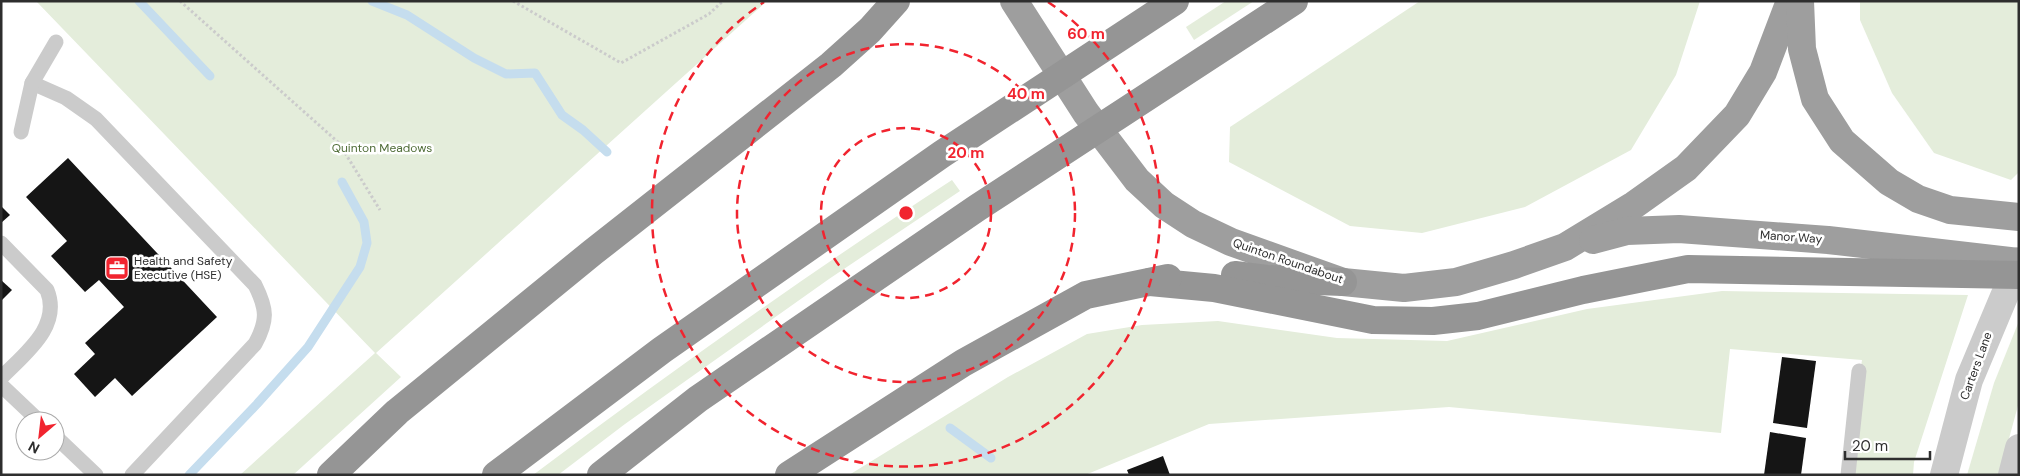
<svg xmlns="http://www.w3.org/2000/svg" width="2020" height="476" viewBox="0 0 2020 476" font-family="'DM Sans',sans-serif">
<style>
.green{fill:#e4eddb}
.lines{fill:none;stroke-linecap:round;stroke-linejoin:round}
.stream{stroke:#c5ddee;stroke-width:9}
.building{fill:#151515}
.path{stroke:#cbcbcb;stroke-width:3;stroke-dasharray:2.5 2.5;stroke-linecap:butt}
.service{stroke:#cbcbcb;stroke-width:15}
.minor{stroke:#cbcbcb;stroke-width:28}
.tertiary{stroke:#cbcbcb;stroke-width:28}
.trunk{stroke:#9e9e9e;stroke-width:28}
.motorway{stroke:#959595;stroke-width:28}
.ring{fill:none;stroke:#f1242f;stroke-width:2.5;stroke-dasharray:9 6}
.labels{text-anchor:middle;stroke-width:5;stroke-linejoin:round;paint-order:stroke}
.park-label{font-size:12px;fill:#506d38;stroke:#fff}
.street-label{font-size:12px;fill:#2e2e2e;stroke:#fff}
.poi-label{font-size:12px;fill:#2e2e2e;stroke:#fff;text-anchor:start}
.centre{fill:#f1242f;stroke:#fff;stroke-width:2.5}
.ring-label{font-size:15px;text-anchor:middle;font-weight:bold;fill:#f1242f;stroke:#fff;stroke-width:5;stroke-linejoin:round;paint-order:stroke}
</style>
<rect width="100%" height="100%" fill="#fff"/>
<g class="green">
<polygon points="36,1 767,1 376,353 401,377 293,475 240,475 375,353"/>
<polygon points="1226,1 1254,1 1194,40 1186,27"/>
<polygon points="1420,1 1700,1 1676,75 1631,150 1525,207 1422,233 1350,226 1229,162 1230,127"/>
<polygon points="1860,1 2019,1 2019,172 2011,180 1934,153 1892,93 1860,20"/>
<path d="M952,180L960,191L829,279L625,424L558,475H533C670,372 809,273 952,180Z"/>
<polygon points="1722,291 1968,295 1914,462 1913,475 1844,475 1862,360 1730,349 1721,433 1449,407 1209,424 1085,475 849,475 1008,377 1087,334 1142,325 1218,321 1337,338 1447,341 1587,309"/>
<polygon points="2019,321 2019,402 1999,475 1967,475 1994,383"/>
</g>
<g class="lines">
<g class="stream">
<polyline points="139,1 210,76"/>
<polyline points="372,1 407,15 474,58 506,74 535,73 562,115 583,130 607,152"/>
<polyline points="950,428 991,458"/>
<polyline points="189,475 257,404 308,347 360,267 367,243 364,222 342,182"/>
</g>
</g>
<g class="building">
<polygon points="68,158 217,317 132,396 115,378 95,397 74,374 95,354 85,343 124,307 99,280 85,292 51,256 67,241 26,197"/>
<polygon points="1,206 10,215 1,223"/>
<polygon points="1,280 12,290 1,301"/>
<polygon points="1782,357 1816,361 1807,428 1773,423"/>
<polygon points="1770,432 1806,438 1801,475 1764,475"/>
<polygon points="1163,456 1170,475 1129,475 1127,470"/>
</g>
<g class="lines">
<g class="path">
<polyline points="180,1 339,143 380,210"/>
<polyline points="513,1 621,63 709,14 723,1"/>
</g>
<g class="service">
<path d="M32,83L66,98L96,119L255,285C267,309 268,320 255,344L132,475"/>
<polyline points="21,132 32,83 56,42"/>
<path d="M1,378C24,354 62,327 47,290L1,243"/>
<polyline points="1,385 39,421"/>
<polyline points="55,436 96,475"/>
<polyline points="1848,475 1859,371"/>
</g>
<polyline class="minor" points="2012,475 2019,448"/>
<polyline class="tertiary" points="1944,475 1969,380 2019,261"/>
<g class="trunk">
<polyline points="1014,1 1086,113 1137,180 1164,205 1193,224 1231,242 1343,282 1404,288 1456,282 1514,265 1565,247 1634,205 1686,168 1737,115 1763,72 1790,1"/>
<polyline points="1800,1 1802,49 1815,99 1842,141 1889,182 1918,199 1950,210 2019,217"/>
<polyline points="1593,240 1627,231 1679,229 1828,240 2019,262"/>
</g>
<g class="motorway">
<polyline points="1235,275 1267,279 1343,282"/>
<polyline points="1150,282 1214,288 1373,320 1433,321 1478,316 1583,290 1688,269 2019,275"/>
<polyline points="331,475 397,412 593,252 831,65 870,30 896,1"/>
<polyline points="496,475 662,350 942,154 1175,1"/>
<polyline points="601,475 698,399 977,208 1294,1"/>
<polyline points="789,475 963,363 1086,295 1168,278"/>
</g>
</g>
<g class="ring">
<circle cx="906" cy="213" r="85"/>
<circle cx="906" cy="213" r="169"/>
<path d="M1048 2A254 254 0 1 1 764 2"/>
</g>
<defs>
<g id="office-square" transform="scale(1.25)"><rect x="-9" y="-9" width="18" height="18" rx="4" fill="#f1242f" stroke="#fff"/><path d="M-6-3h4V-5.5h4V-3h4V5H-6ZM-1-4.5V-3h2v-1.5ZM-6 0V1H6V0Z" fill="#fff"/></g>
</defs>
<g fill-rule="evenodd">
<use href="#office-square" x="117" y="268"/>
</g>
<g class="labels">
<g class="park-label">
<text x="382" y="152">Quinton Meadows</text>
</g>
<g class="street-label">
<text transform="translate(1791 237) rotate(4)" y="4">Manor Way</text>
<text transform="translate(1288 261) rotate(19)" y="4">Quinton Roundabout</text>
<text transform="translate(1976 366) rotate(-70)" y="4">Carters Lane</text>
</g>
<g class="poi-label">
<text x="134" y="265">Health and Safety<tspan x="134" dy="14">Executive (HSE)</tspan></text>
</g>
</g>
<circle cx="906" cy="213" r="8" class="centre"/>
<g class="ring-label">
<text x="1086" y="39">60 m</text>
<text x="1026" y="99">40 m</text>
<text x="966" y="158">20 m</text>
</g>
<rect width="2020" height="476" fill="none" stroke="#2e2e2e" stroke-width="5"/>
<g transform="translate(40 436) rotate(208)"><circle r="24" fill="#ffffff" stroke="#ababab"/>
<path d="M0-4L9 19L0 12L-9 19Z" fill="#f1242f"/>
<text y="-8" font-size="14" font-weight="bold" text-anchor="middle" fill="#2e2e2e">N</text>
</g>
<path d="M1845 451v8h85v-8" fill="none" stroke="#2e2e2e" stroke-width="2.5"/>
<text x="1852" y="451" font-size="15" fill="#2e2e2e" stroke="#ffffff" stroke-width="4" paint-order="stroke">20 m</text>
</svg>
